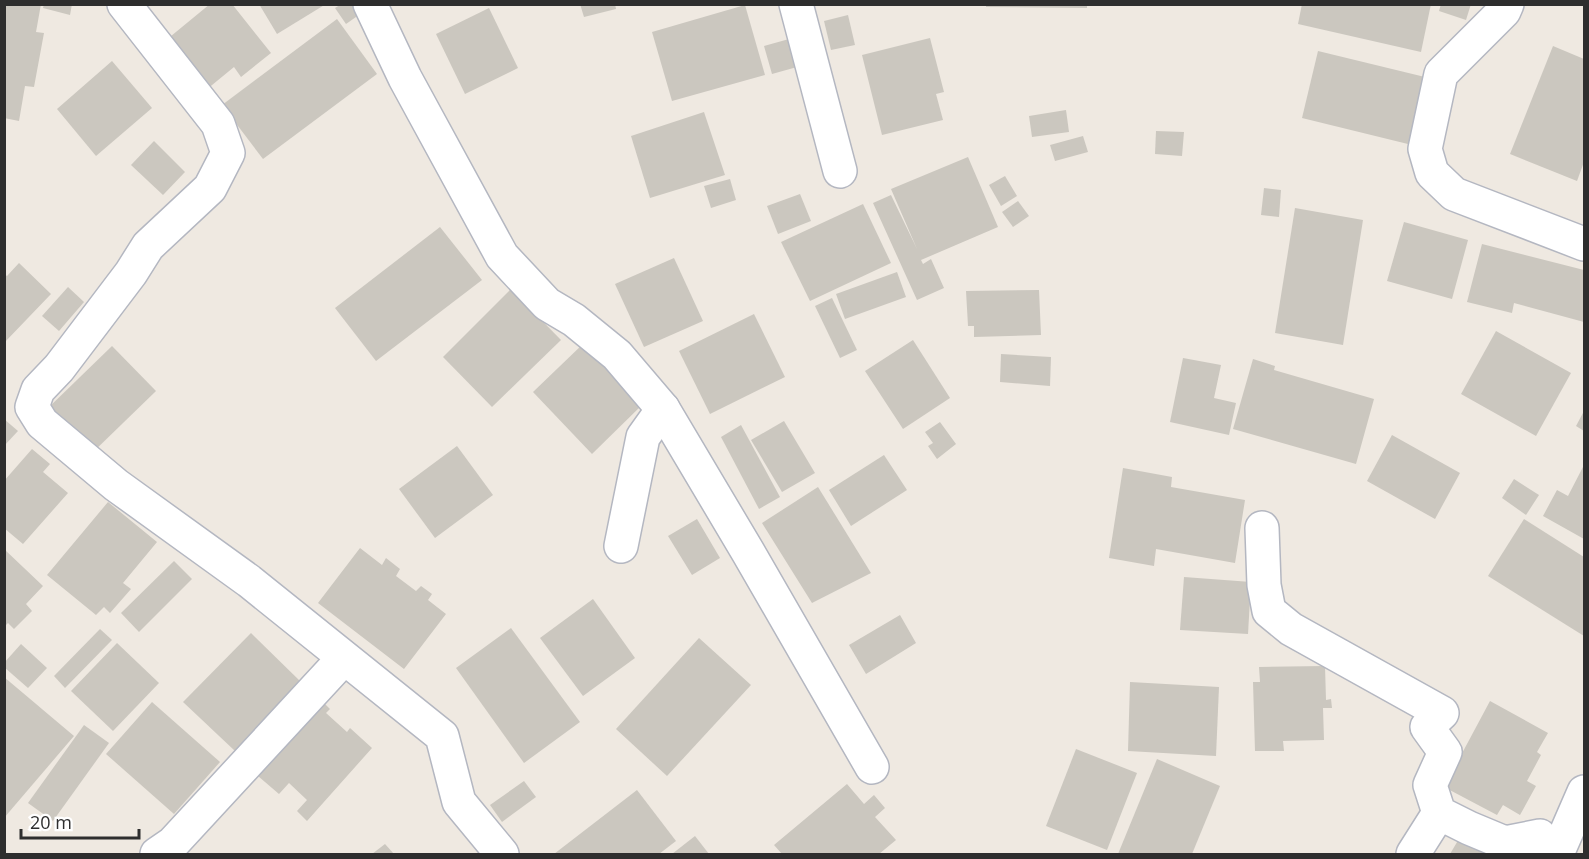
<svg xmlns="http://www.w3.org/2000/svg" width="1589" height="859" viewBox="0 0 1589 859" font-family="'Open Sans',sans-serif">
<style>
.building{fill:#cbc7bf}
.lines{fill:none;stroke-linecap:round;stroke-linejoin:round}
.street-casing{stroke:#b4b7c1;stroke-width:36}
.street{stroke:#fff;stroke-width:33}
</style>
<rect width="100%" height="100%" fill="#efe9e1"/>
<g class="building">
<polygon points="4,4 41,4 36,32 44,33 34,87 25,86 19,121 4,118"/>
<polygon points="44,4 72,4 70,15 43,8"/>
<polygon points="210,4 232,4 271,53 241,77 234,67 206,90 165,41"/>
<polygon points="259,4 326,4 277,34"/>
<polygon points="580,4 615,4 616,9 584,17"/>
<polygon points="986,4 1087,4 1087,8 986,7"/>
<polygon points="1302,4 1431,4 1421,52 1298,24"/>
<polygon points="1441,4 1471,4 1466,20 1439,11"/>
<polygon points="340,5 362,5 366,10 346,24 335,8"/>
<polygon points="745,5 765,75 672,101 652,32"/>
<polygon points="489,8 518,68 465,94 436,34"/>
<polygon points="848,15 855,45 831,50 824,21"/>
<polygon points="337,19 377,74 263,159 222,105"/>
<polygon points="930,38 944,92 936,94 943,120 882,135 862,55"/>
<polygon points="789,39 797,67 772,74 764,46"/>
<polygon points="1553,46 1584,59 1584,162 1577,181 1510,154"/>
<polygon points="1318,51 1429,78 1412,145 1302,118"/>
<polygon points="112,61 152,108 96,156 57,109"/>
<polygon points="1066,110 1069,132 1032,137 1029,116"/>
<polygon points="704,112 725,175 650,198 631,136"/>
<polygon points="1156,131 1184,132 1182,156 1155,154"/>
<polygon points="1083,136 1088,152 1055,161 1050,145"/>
<polygon points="154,141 185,172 163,195 131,165"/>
<polygon points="968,157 998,227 921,260 923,264 931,259 944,288 917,300 873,203 891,195 917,249 891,189"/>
<polygon points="1005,176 1017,196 1001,206 989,185"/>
<polygon points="730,179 736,200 711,208 704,186"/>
<polygon points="1264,188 1281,190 1279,217 1261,215"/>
<polygon points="800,194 811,221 778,234 767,206"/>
<polygon points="1018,201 1029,216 1013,227 1002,212"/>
<polygon points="863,204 891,263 810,301 781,242"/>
<polygon points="1295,208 1363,220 1343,345 1275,333"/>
<polygon points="1404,222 1468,240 1452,299 1387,281"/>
<polygon points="440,227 482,280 376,361 335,308"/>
<polygon points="1482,244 1584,270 1584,322 1514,303 1512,313 1467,302"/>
<polygon points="674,258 703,321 644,347 615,284"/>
<polygon points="19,263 51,294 4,343 4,274 7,276"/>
<polygon points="897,272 906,297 845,319 836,294"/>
<polygon points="68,287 84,302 59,331 42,316"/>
<polygon points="511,289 561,340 492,407 443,357"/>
<polygon points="1039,290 1041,335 974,337 974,326 968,326 966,291"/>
<polygon points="832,298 857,350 840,358 815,306"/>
<polygon points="754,314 785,377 710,414 679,351"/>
<polygon points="1496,331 1571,373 1536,436 1461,394"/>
<polygon points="913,340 950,398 903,429 865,371"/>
<polygon points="584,343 643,404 592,454 533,392"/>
<polygon points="112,346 156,391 90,455 46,410"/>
<polygon points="1001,354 1051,357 1050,386 1000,382"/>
<polygon points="1183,358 1221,365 1214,398 1236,403 1229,435 1170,422"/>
<polygon points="1253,359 1275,366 1274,370 1374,399 1356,464 1233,429"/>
<polygon points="1584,411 1584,431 1576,426"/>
<polygon points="4,419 18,431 4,446"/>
<polygon points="784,421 815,473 782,492 751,440"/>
<polygon points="940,422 956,444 937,459 928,446 933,443 925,432"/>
<polygon points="741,425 780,497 759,509 721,437"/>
<polygon points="1392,435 1460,473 1435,519 1367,481"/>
<polygon points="457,446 493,495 435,538 399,489"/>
<polygon points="32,449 50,464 43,472 68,493 23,544 4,528 4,481"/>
<polygon points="884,455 907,490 851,526 829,490"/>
<polygon points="1584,465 1584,539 1543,516 1557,490 1568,496"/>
<polygon points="1123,468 1172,477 1171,487 1245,500 1235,563 1156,549 1154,566 1109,558"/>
<polygon points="1514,479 1539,495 1526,515 1502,498"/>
<polygon points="818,487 871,573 812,603 762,523"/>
<polygon points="108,502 157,542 123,583 131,589 110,613 104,607 96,615 47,575"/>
<polygon points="697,519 720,558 692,575 668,536"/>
<polygon points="1524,519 1584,557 1584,636 1488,576"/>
<polygon points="360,548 382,565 386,558 400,569 396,576 416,591 421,586 432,594 428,600 446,614 404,669 318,603"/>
<polygon points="4,549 43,586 26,604 32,611 14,629 8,623 4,627"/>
<polygon points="174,561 192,579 139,632 121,613"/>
<polygon points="1184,577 1251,582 1248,634 1180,630"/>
<polygon points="593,599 635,658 583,696 540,638"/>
<polygon points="900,615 916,643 866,674 849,645"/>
<polygon points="511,628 580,722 524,763 456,668"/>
<polygon points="100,629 112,640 65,688 54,676"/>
<polygon points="251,633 301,682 235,751 183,702"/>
<polygon points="699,638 751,685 667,776 616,729"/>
<polygon points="117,643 159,683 113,731 71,691"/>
<polygon points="21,644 47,668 28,688 4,667 4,663"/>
<polygon points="1325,666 1326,700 1331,699 1332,708 1323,708 1324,740 1283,741 1284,751 1255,751 1253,682 1260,682 1259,667"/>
<polygon points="4,677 74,736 4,818"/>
<polygon points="1130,682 1219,687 1216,756 1128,751"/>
<polygon points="1490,701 1548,733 1537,752 1541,755 1527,781 1536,786 1520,815 1503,805 1497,815 1444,787"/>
<polygon points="152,702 220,762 174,814 106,754"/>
<polygon points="324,703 330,709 326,713 347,732 350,728 372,748 307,821 297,811 307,800 289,783 279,794 258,776"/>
<polygon points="84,725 109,743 53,821 28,803"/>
<polygon points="1076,749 1137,773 1107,850 1046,826"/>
<polygon points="1157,759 1220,786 1192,854 1118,854"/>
<polygon points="524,781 536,797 502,822 490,805"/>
<polygon points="847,784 864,804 874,795 885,808 875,817 896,840 879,854 782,854 774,845"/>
<polygon points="637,790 676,841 659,854 554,854"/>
<polygon points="1466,827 1512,854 1450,854"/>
<polygon points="695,836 709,854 672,854"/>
<polygon points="385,844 394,854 372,854"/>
</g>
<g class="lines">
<g class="street-casing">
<g id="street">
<polyline points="124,4 218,124 228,153 210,188 148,246 131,273 59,368 38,390 32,407 42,423 116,485 249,581 442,736 459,802 502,854"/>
<polyline points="370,4 405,78 502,256 547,304 574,320 617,355 663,409 748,552 872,767"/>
<polyline points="796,4 840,171"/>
<polyline points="1507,4 1504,11 1441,74 1425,149 1432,173 1454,194 1584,244"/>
<polyline points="1262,528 1264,585 1269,611 1291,629 1442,713 1427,727 1445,752 1430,785 1439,813 1469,828 1505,843 1540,836 1553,854"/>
<polyline points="621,546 643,437 663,409"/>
<polyline points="157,854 173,843 344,658"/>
<polyline points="1413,854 1439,813"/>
<polyline points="1557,854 1584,792"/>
</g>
</g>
<use href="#street" class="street"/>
</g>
<rect width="1589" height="859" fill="none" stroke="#2e2e2e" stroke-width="12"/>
<path d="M21 829v9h118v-9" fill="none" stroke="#2e2e2e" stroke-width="3"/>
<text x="30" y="829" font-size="18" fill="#2e2e2e" stroke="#ffffff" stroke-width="4.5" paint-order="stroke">20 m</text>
</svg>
